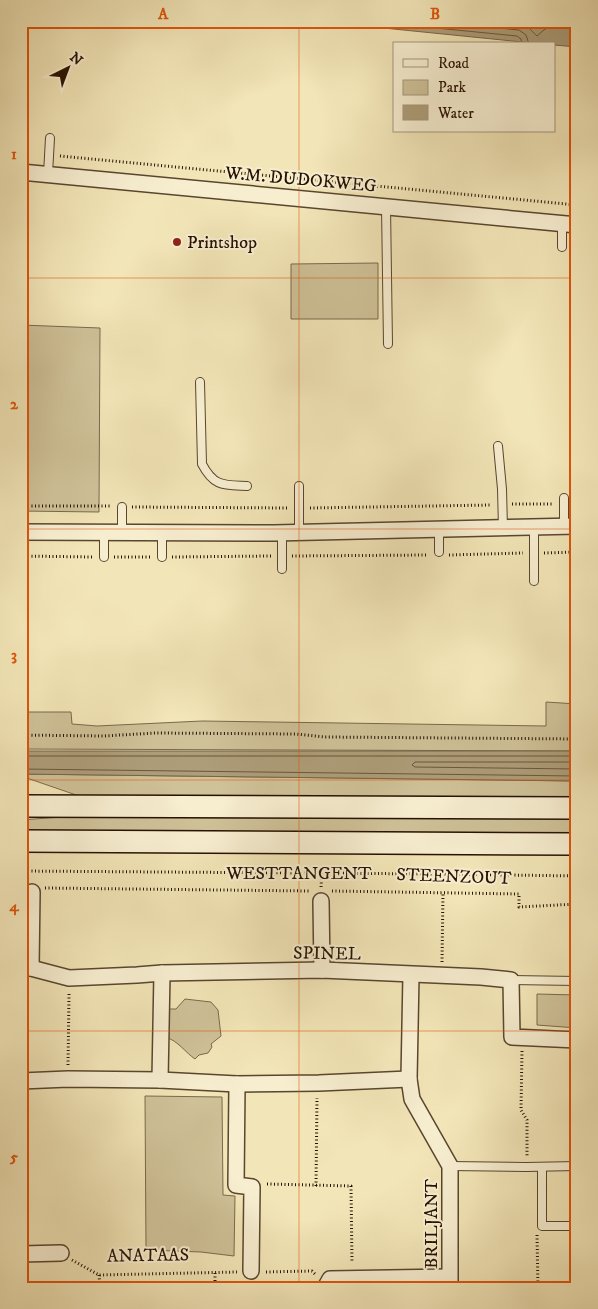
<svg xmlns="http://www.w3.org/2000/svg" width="598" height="1309" viewBox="0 0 598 1309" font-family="'IM FELL DW Pica',serif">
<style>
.green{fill:#cfc198;stroke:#7a694c}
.water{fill:#ad9d79;stroke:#776549}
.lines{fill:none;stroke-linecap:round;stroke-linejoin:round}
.shore{stroke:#6a573c;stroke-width:1}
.lane-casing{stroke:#59462e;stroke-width:10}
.street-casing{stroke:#59462e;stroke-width:18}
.secondary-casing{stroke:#261100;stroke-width:24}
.path{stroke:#261100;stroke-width:3;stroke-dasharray:1 2.5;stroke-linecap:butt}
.lane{stroke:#f7eed0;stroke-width:8}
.street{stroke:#f7eed0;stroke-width:15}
.secondary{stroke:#f7eed0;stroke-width:21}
.grid{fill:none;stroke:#de550b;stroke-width:1;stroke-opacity:0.55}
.poi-dot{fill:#8f2418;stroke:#f7eed0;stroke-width:2}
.labels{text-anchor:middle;stroke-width:4;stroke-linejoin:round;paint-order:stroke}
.street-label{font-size:18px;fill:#261100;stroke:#f7eed0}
.poi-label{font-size:18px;fill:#261100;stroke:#f7eed0;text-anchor:start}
.neatline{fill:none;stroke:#de550b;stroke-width:2}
.grid-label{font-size:16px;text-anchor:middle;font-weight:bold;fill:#de550b}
</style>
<rect width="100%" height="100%" fill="#f2e5b7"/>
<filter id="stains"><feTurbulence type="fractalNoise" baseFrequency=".004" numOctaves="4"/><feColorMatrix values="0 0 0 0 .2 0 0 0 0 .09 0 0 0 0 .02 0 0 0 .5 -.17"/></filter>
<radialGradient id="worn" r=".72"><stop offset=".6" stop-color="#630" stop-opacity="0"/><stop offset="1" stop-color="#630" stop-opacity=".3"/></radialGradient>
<g class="green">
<polygon points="378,263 378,319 291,319 291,264"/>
<polygon points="21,325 100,328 99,512 21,511"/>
<polygon points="546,702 577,704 577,751 21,749 21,712 71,712 72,724 97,726 202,721 546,726"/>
<polygon points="21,774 577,781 577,798 82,797 21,776"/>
<polygon points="62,817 577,819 577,834 21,831 21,820"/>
<polygon points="537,994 577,995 577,1028 537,1025"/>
<path d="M185,999L211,1002L218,1010L221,1036L211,1044L212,1047L208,1053L199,1055L195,1059C186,1053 177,1040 167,1038L168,1009H176Z"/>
<polygon points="145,1096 222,1097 223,1195 235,1196 234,1256 201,1252 146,1250"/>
</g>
<g class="water">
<polygon points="314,21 561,21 577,23 577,47 554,45 554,44 542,44"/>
<polygon points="21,751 577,751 577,781 21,774"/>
</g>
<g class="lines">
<g class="shore">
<polyline points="365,21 517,36 521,39 522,44"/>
<polyline points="428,21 519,30 526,35 529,44"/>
<path d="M505,21C524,23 523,22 537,36L545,29L553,27L577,28"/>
<polyline points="21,756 577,756"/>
<polyline points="577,762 415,762 412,765 415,767 577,769"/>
<polyline points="21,769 577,776"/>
</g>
<g class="lane-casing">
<g id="lane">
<polyline points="48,174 50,138"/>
<polyline points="386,206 388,344"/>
<polyline points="562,223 562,247"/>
<path d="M200,382L202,464C214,487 224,485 247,486"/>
<polyline points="498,446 502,489 503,528"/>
<polyline points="299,486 299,532"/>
<polyline points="564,498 564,527"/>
<polyline points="122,507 122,532"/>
<polyline points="534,527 534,581"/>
<polyline points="439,530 439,552"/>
<polyline points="162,532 162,557"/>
<polyline points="282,532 282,569"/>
<polyline points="104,557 104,532"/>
<polyline points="511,980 577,981"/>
<polyline points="450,1166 526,1167 577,1166"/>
<polyline points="542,1167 542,1226 577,1226"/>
</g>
</g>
<g class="street-casing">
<g id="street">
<polyline points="21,172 577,225"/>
<polyline points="21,532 274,533 577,526"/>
<polyline points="321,901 322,970"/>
<polyline points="21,968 31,968 69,978 137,975 162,973 322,970 481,977 511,980 512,1037 577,1040"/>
<polyline points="31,968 32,892"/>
<polyline points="411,975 409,1079 412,1099 450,1166 450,1288"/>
<polyline points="160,1080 162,973"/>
<polyline points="21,1081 68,1079 160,1080 237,1084 319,1083 409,1079"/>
<polyline points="237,1084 236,1185 252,1187 251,1271"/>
<polyline points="21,1254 61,1253"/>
<polyline points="325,1288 330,1279 449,1277"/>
</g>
</g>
<g class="secondary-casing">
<g id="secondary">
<polyline points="21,806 577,808"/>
<polyline points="21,841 577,844"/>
</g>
</g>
<g class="path">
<polyline points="60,156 577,205"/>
<polyline points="512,504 554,504"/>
<polyline points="21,506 111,506"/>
<polyline points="132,507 289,508"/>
<polyline points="310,508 491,505"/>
<polyline points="544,553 577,552"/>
<polyline points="449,555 523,553"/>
<polyline points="21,556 93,557"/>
<polyline points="292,556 428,555"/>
<polyline points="114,557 151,557"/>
<polyline points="172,557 271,556"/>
<polyline points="21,735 103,736 156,733 296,734 325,737 577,739"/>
<polyline points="21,871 440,874 577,876"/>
<polyline points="321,887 322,873"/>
<polyline points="45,888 309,891"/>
<polyline points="332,891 519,894 519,907 577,904"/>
<polyline points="442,962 443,892"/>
<polyline points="522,1051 521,1110 527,1120 527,1156"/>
<polyline points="68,1065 69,994"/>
<polyline points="267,1184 351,1186 352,1263"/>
<polyline points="316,1186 317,1098"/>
<polyline points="537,1235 538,1288"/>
<polyline points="72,1260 99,1275 237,1272"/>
<polyline points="266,1272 312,1271 316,1275"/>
<polyline points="99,1275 100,1288"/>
<polyline points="215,1288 215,1272"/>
</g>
<use href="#lane" class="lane"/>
<use href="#street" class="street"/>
<use href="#secondary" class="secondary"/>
</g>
<path class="grid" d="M299,21V1288M21,278H577M21,529H577M21,780H577M21,1031H577"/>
<circle class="poi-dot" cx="177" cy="242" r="5"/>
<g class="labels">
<g class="street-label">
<text transform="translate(301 179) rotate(5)" y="6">W.M. DUDOKWEG</text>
<text x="299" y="879">WESTTANGENT</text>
<text transform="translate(454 876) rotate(2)" y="6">STEENZOUT</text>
<text transform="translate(327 953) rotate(1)" y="6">SPINEL</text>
<text transform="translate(431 1224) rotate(-90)" y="6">BRILJANT</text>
<text transform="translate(148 1255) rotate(-1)" y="6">ANATAAS</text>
</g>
<g class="poi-label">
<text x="187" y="248">Printshop</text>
</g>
</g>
<rect width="598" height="1309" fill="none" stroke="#f2e5b7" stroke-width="55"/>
<rect x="393" y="42" width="162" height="90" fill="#f7eed0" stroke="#a3967d"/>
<rect x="403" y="59" width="25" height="8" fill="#f7eed0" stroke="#a3967d"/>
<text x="438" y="68" font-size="15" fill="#261100">Road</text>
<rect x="403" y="80" width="25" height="15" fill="#cfc198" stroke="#a3967d"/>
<text x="438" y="92" font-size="15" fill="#261100">Park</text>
<rect x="403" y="105" width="25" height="15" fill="#ad9d79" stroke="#a3967d"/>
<text x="438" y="118" font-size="15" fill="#261100">Water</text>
<g transform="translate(68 68) rotate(42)" stroke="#f7eed0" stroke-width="4" paint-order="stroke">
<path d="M0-4L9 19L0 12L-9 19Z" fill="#261100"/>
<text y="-8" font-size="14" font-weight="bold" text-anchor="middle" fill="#261100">N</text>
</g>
<rect x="28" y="28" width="542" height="1254" class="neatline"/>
<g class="grid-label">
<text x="163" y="19">A</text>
<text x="435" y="19">B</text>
<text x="14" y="159">1</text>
<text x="14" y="409">2</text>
<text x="14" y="660">3</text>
<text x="14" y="911">4</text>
<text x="14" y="1162">5</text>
</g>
<rect width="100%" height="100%" filter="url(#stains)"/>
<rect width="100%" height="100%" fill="url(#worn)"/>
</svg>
